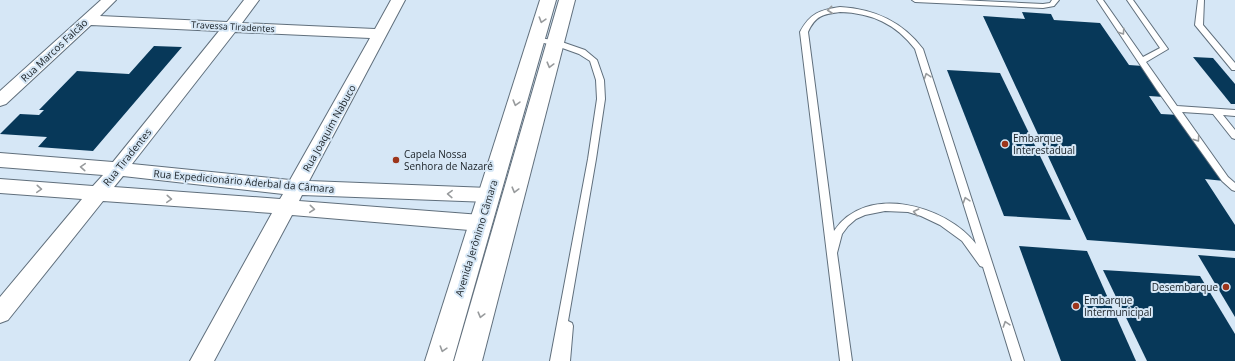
<svg xmlns="http://www.w3.org/2000/svg" width="1235" height="361" viewBox="0 0 1235 361" font-family="'Open Sans',sans-serif">
<style>
.building{fill:#073859}
.lines{fill:none;stroke-linecap:round;stroke-linejoin:round}
.service-casing{stroke:#606f7c;stroke-width:2}
.minor-casing{stroke:#606f7c;stroke-width:2}
.primary-casing{stroke:#606f7c;stroke-width:2}
.service{fill:#fff;fill-rule:evenodd}
.minor{fill:#fff;fill-rule:evenodd}
.primary{fill:#fff;fill-rule:evenodd}
.oneway{stroke:#989b9d}
.poi-dot{fill:#9d351b;stroke:#d6e7f6;stroke-width:1.5}
.labels{text-anchor:middle;stroke-width:4;stroke-linejoin:round;paint-order:stroke}
.far-street-label{font-size:9px;fill:#192025;stroke:#d6e7f6}
.street-label{font-size:10px;fill:#192025;stroke:#d6e7f6}
.poi-label{font-size:10px;fill:#192025;stroke:#d6e7f6;text-anchor:start}
</style>
<rect width="100%" height="100%" fill="#d6e7f6"/>
<g class="building">
<polygon points="1022,12 1051,14 1054,20 1100,23 1129,65 1143,66 1164,97 1149,96 1161,114 1179,115 1224,181 1205,179 1235,225 1235,251 1087,240 983,16 1025,19"/>
<polygon points="154,46 182,47 93,151 38,147 47,137 0,134 20,114 39,115 44,110 39,110 77,71 129,74"/>
<polygon points="1193,57 1213,58 1235,84 1235,104 1231,104"/>
<polygon points="947,70 1000,73 1071,220 1004,216"/>
<polygon points="1019,246 1087,251 1136,361 1061,361"/>
<polygon points="1198,255 1235,258 1235,317"/>
<polygon points="1103,270 1200,276 1235,334 1235,361 1147,361"/>
</g>
<g class="lines">
<g class="service-casing">
<g id="service">
<polygon points="912,0 959,0 1043,4 1050,3 1052,0 1059,0 1054,6 1043,8 915,2"/>
<polygon points="1097,0 1103,0 1143,57 1160,48 1127,0 1133,0 1168,49 1146,62 1177,106 1235,110 1235,116 1223,115 1235,130 1235,139 1232,138 1213,114 1182,112 1228,177 1235,183 1235,191 1232,190 1222,181 1157,90"/>
<polygon points="1198,0 1204,0 1203,25 1235,63 1235,70 1232,70 1195,25"/>
<path d="M840,7C874,9 902,21 923,49L1024,361H1012L983,267L980,266L962,241L940,225L921,216L908,212L885,211L865,215L856,219L848,226L842,234L837,253L852,361H840L800,32C810,13 820,10 840,7ZM840,12C872,13 896,24 915,49L976,244C946,205 866,183 834,231L808,32C815,16 823,14 840,12Z"/>
<polygon points="533,37 559,41 585,50 597,60 604,80 605,99 596,159 568,321 572,323 573,326 570,361 550,361 588,159 597,99 596,80 590,61 579,54 554,45 533,41"/>
</g>
</g>
<g class="minor-casing">
<path id="minor" d="M101,0H116L100,16L227,22L244,0H259L242,23L375,29L391,0H405L309,181L489,188L496,190L499,195L496,200L489,202L302,195L299,201L481,215L488,218L491,223L488,228L481,231L292,215L214,361H190L272,213L103,201L8,320L0,323V297L82,199L0,193V179L93,186L103,175L0,167V153L113,162L219,31L91,25L6,104L0,106V91ZM235,32L370,38L290,180L132,164ZM123,176L283,194L280,199L114,187Z"/>
</g>
<g class="primary-casing">
<g id="primary">
<polygon points="540,0 556,0 453,361 425,361"/>
<polygon points="559,0 575,0 482,361 454,361"/>
</g>
</g>
<use href="#service" class="service"/>
<use href="#minor" class="minor"/>
<use href="#primary" class="primary"/>
</g>
<defs><path id="oneway-chevron" d="M-2-3.5L2.5 0L-2 3.5" fill="none" stroke-width="1.6" stroke-linecap="round" stroke-linejoin="round"/></defs>
<g class="oneway">
<use href="#oneway-chevron" transform="translate(830 10) rotate(174)"/>
<use href="#oneway-chevron" transform="translate(542 20) rotate(107)"/>
<use href="#oneway-chevron" transform="translate(1122 32) rotate(56)"/>
<use href="#oneway-chevron" transform="translate(550 65) rotate(105)"/>
<use href="#oneway-chevron" transform="translate(927 76) rotate(-108)"/>
<use href="#oneway-chevron" transform="translate(516 103) rotate(106)"/>
<use href="#oneway-chevron" transform="translate(1197 139) rotate(55)"/>
<use href="#oneway-chevron" transform="translate(83 167) rotate(-176)"/>
<use href="#oneway-chevron" transform="translate(39 189) rotate(4)"/>
<use href="#oneway-chevron" transform="translate(515 190) rotate(105)"/>
<use href="#oneway-chevron" transform="translate(450 194) rotate(-178)"/>
<use href="#oneway-chevron" transform="translate(169 199) rotate(4)"/>
<use href="#oneway-chevron" transform="translate(966 200) rotate(-108)"/>
<use href="#oneway-chevron" transform="translate(312 209) rotate(5)"/>
<use href="#oneway-chevron" transform="translate(916 212) rotate(-167)"/>
<use href="#oneway-chevron" transform="translate(481 315) rotate(105)"/>
<use href="#oneway-chevron" transform="translate(1006 324) rotate(-108)"/>
<use href="#oneway-chevron" transform="translate(443 349) rotate(107)"/>
</g>
<g class="poi-dot">
<circle cx="1005" cy="144" r="4"/>
<circle cx="396" cy="160" r="4"/>
<circle cx="1226" cy="287" r="4"/>
<circle cx="1076" cy="306" r="4"/>
</g>
<g class="labels">
<g class="far-street-label">
<text transform="translate(233 27) rotate(3)" y="3">Travessa Tiradentes</text>
</g>
<g class="street-label">
<text transform="translate(54 50) rotate(-43)" y="4">Rua Marcos Falcão</text>
<text transform="translate(329 128) rotate(-61)" y="4">Rua Joaquim Nabuco</text>
<text transform="translate(127 157) rotate(-51)" y="4">Rua Tiradentes</text>
<text transform="translate(244 181) rotate(5)" y="4">Rua Expedicionário Aderbal da Câmara</text>
<text transform="translate(476 238) rotate(-73)" y="4">Avenida Jerônimo Câmara</text>
</g>
<g class="poi-label">
<text x="1013" y="142">Embarque<tspan x="1013" dy="12">Interestadual</tspan></text>
<text x="404" y="158">Capela Nossa<tspan x="404" dy="12">Senhora de Nazaré</tspan></text>
<text x="1218" y="291" text-anchor="end">Desembarque</text>
<text x="1084" y="304">Embarque<tspan x="1084" dy="12">Intermunicipal</tspan></text>
</g>
</g>
</svg>
